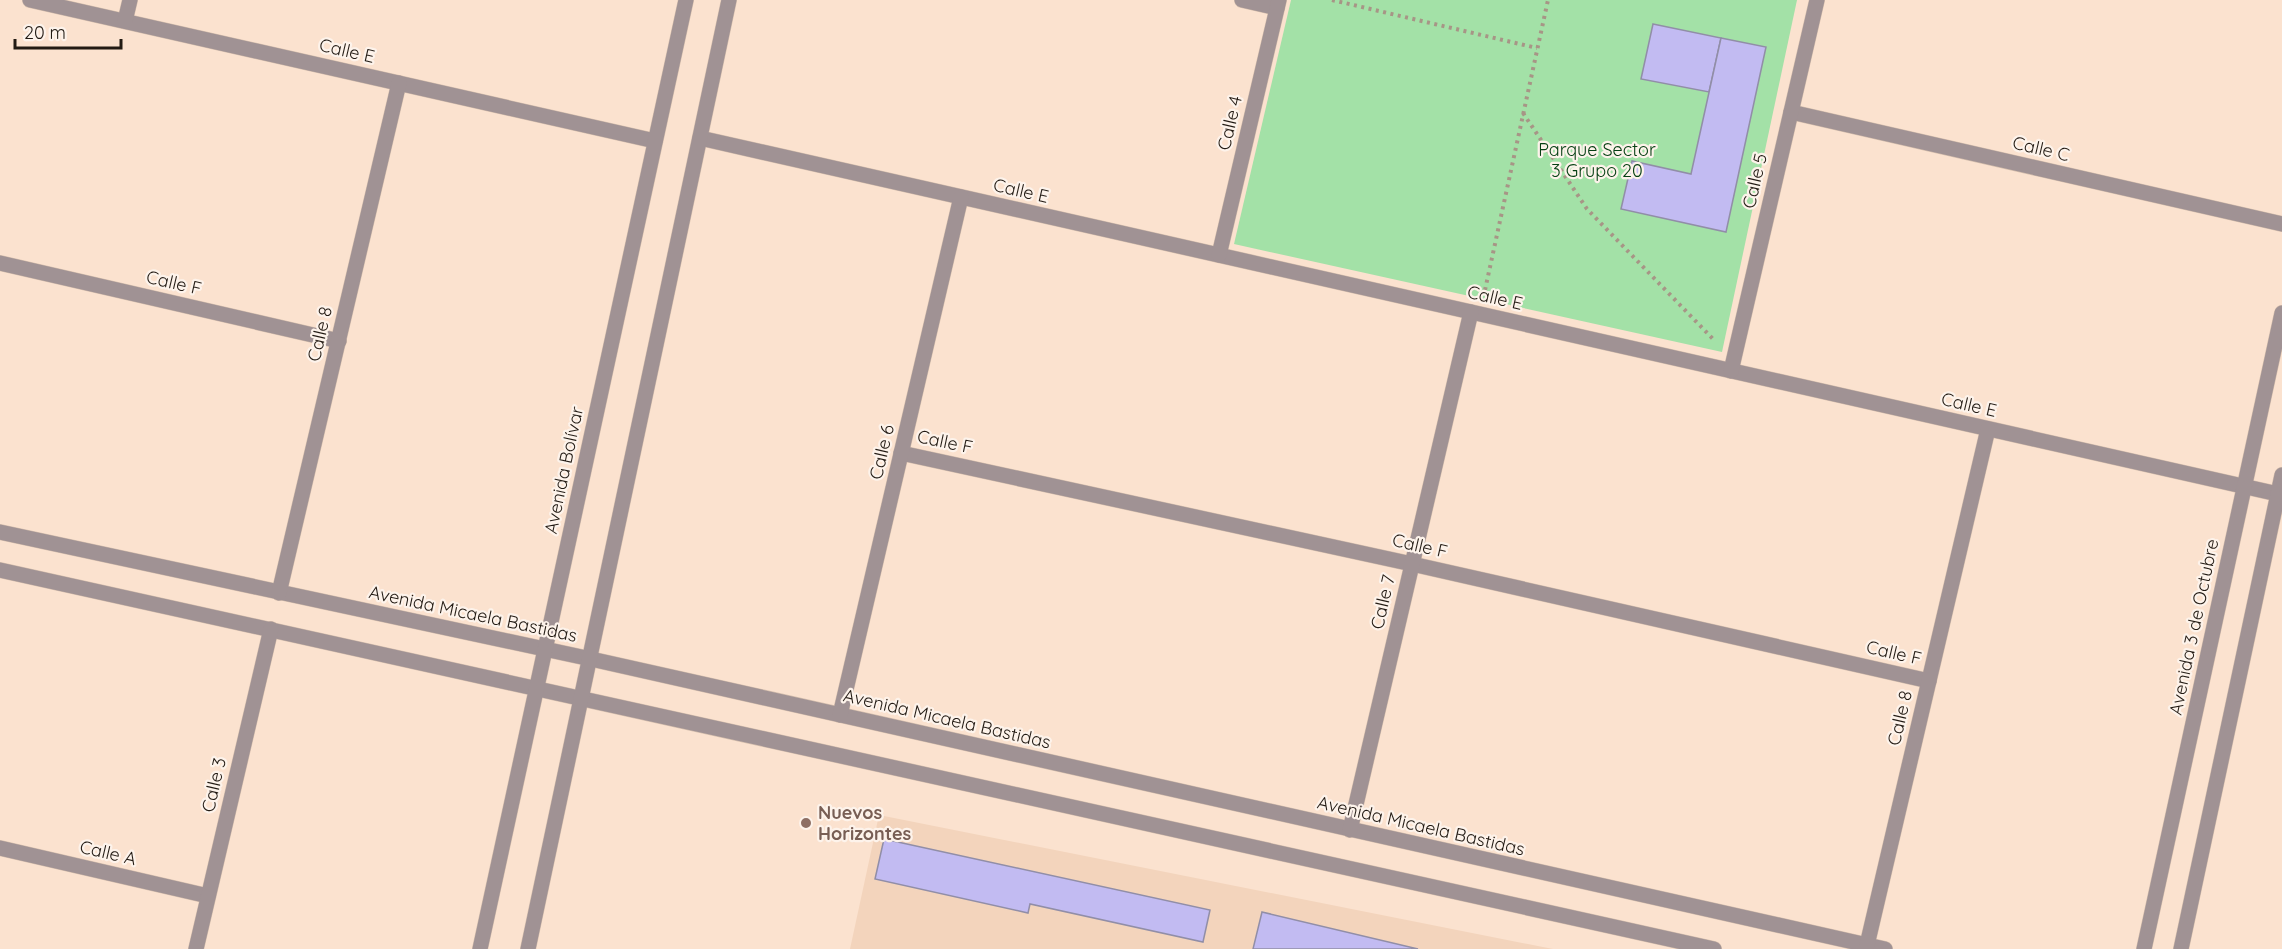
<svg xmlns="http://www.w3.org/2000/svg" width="2282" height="949" viewBox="0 0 2282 949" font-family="Quicksand,sans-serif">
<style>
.built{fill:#f3d4bc}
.green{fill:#a3e1a7}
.building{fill:#c2bbf2;stroke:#918ea7;stroke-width:1.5}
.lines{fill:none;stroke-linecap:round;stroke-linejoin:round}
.minor-casing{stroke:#d4bead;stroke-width:16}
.path{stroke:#a79586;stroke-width:4;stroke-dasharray:3 4.5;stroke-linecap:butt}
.minor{stroke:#a09294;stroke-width:15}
.education-dot{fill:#8d6e63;stroke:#fdf3eb;stroke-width:2}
.labels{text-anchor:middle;stroke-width:4.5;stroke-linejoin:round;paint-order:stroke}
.street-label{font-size:18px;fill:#221a13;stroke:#fdf3eb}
.park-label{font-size:18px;fill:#064013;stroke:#fdf3eb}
.education-label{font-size:18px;font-weight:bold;fill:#785e54;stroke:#fdf3eb;text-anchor:start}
</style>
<rect width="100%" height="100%" fill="#fbe2cf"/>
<polygon class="built" points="879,815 1553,949 850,949"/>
<polygon class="green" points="1291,0 1797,0 1722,352 1234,244"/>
<g class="building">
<polygon points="1653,24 1721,38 1709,92 1641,79"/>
<polygon points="1721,38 1766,47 1726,232 1621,209 1632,161 1691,174"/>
<polygon points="884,839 1210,910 1203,942 1030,904 1028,913 875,879"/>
<polygon points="1262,912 1418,949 1253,949"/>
</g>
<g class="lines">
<g class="minor-casing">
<g id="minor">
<polyline points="30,0 655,141"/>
<polyline points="1242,0 1277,8"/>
<polyline points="125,21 130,0"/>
<polyline points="1791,112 2282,224"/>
<polyline points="700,138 2282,495"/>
<polyline points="1219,255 1279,0"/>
<polyline points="0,263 339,341"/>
<polyline points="1731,371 1817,0"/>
<polyline points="901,453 1412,564 1929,681"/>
<polyline points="0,532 591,659 1885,949"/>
<polyline points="0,570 1714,949"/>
<polyline points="279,593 399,83"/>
<polyline points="840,715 961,197"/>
<polyline points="1350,830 1471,312"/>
<polyline points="0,848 208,896"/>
<polyline points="1867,945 1988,429"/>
<polyline points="196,949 271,629"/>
<polyline points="480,949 686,0"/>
<polyline points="528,949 729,0"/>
<polyline points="2144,949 2282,313"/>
<polyline points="2181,949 2282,475"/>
</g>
</g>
<g class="path">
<polyline points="1332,0 1537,48"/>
<polyline points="1523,113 1587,209 1713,339"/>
<polyline points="1485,290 1548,0"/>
</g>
<use href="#minor" class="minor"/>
</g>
<circle class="education-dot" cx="806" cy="823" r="6"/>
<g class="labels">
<g class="street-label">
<text transform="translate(347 51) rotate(13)" y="6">Calle E</text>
<text transform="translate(1230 123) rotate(-77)" y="6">Calle 4</text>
<text transform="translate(2041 149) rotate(13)" y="6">Calle C</text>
<text transform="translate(1755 181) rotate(-77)" y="6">Calle 5</text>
<text transform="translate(1021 191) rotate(13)" y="6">Calle E</text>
<text transform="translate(174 283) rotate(13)" y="6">Calle F</text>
<text transform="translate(1495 298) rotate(13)" y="6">Calle E</text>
<text transform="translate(320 334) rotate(-77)" y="6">Calle 8</text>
<text transform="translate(1969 405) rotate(13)" y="6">Calle E</text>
<text transform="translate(945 442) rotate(12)" y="6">Calle F</text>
<text transform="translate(882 452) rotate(-77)" y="6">Calle 6</text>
<text transform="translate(564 470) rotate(-78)" y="6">Avenida Bolívar</text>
<text transform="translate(1420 546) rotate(13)" y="6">Calle F</text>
<text transform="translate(1383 602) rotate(-77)" y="6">Calle 7</text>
<text transform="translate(473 614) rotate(12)" y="6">Avenida Micaela Bastidas</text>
<text transform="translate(2194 627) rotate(-78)" y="6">Avenida 3 de Octubre</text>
<text transform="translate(1894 653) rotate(13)" y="6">Calle F</text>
<text transform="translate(1900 718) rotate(-77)" y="6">Calle 8</text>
<text transform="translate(947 719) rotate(13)" y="6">Avenida Micaela Bastidas</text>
<text transform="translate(214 785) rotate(-77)" y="6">Calle 3</text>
<text transform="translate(1421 826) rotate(13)" y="6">Avenida Micaela Bastidas</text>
<text transform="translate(108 853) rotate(13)" y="6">Calle A</text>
</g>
<g class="park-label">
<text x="1597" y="156">Parque Sector<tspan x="1597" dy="21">3 Grupo 20</tspan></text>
</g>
<g class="education-label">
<text x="818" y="819">Nuevos<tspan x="818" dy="21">Horizontes</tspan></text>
</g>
</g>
<path d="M15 39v9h106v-9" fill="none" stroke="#221a13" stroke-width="3"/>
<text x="24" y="39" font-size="18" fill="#221a13" stroke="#fdf3eb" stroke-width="4.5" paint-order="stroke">20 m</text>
</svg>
